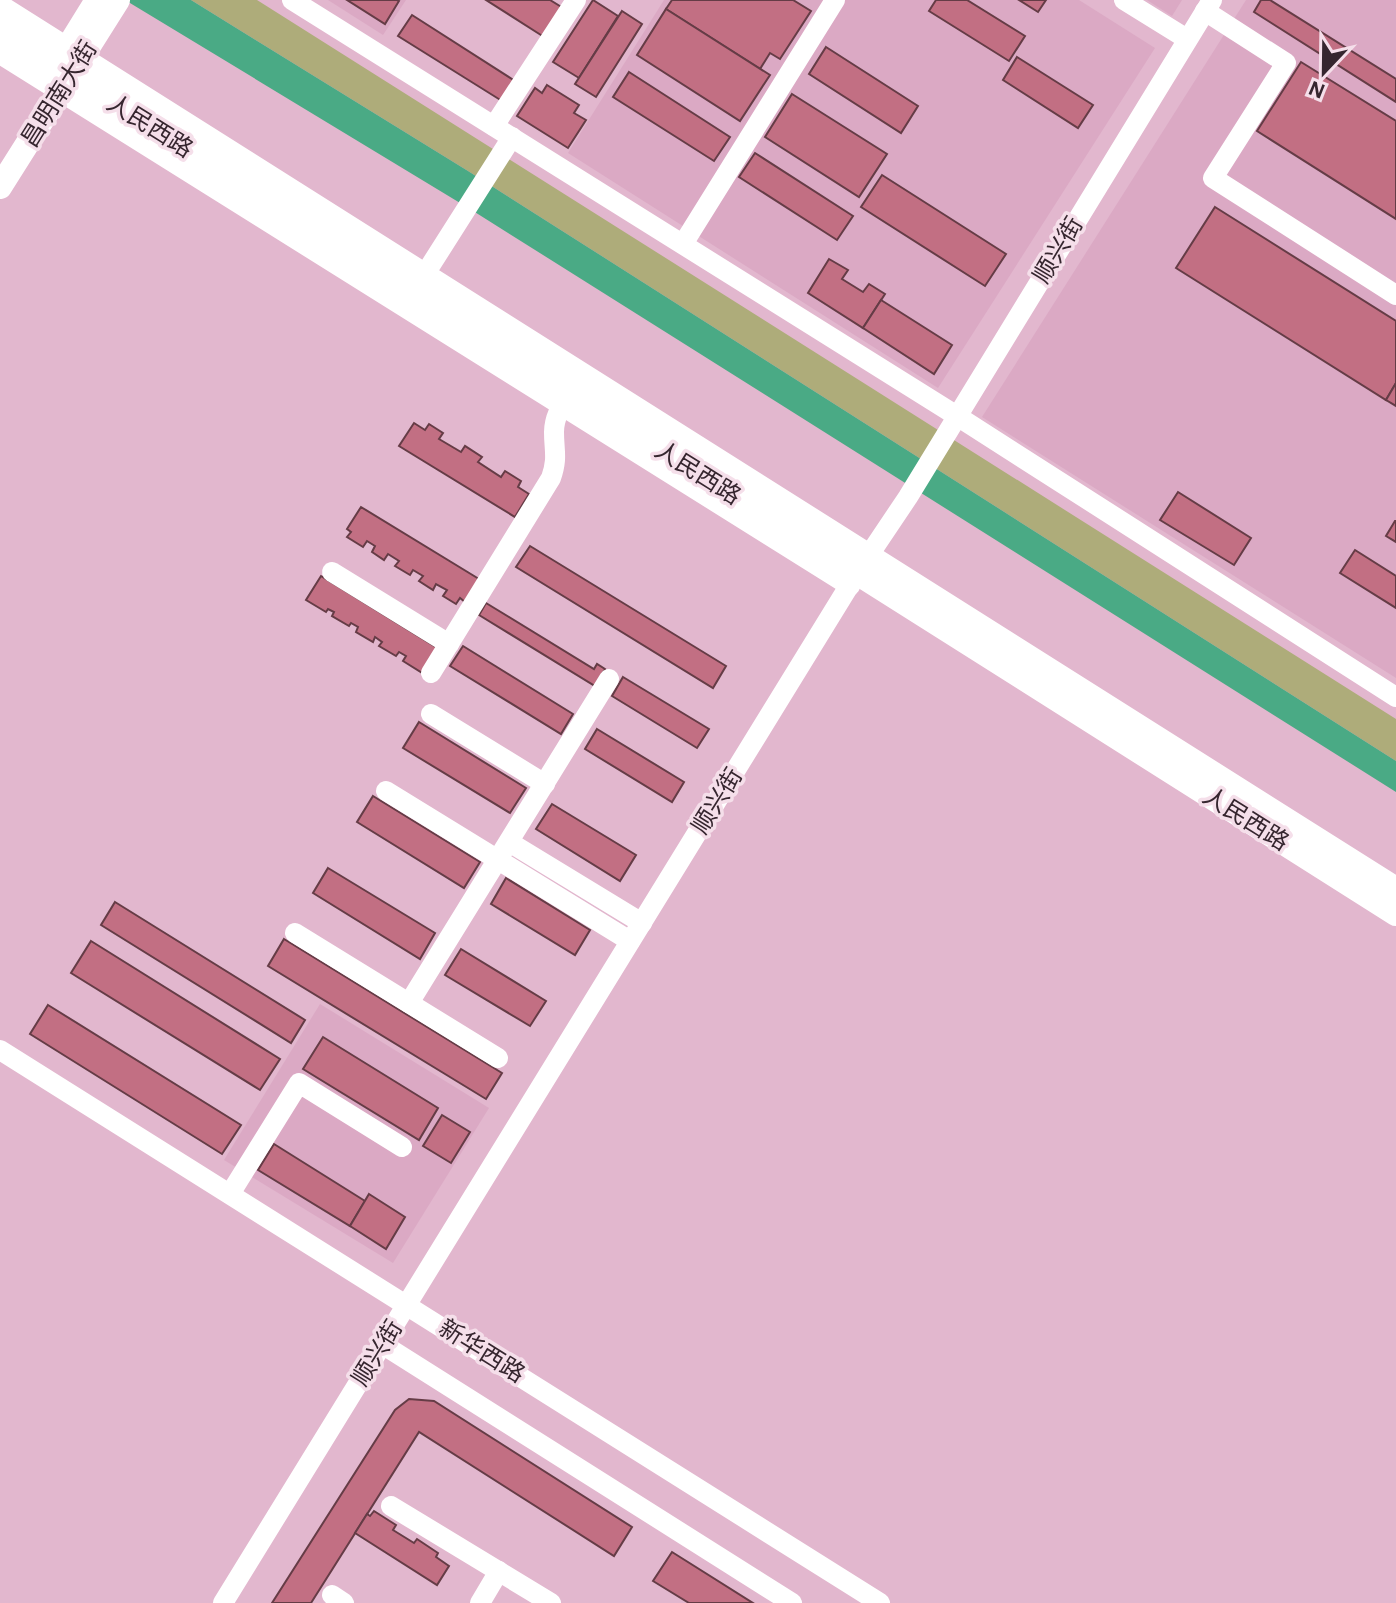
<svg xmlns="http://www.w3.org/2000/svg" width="1396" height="1603" viewBox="0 0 1396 1603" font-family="'Alegreya Sans','Noto Sans SC',sans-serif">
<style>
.built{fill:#dba9c4}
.green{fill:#aeac7a}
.water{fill:#4aaa85}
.building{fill:#c26f83;stroke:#653c46;stroke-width:2}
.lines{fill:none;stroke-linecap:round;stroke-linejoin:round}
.minor{stroke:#fff;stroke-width:20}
.major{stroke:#fff;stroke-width:24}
.labels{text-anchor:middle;stroke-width:7;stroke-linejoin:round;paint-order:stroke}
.street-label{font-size:24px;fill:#36262f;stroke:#f5dfea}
</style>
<rect width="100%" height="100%" fill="#e2b7ce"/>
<g class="built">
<polygon points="328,0 406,0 383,35"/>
<polygon points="664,0 1079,0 1155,48 938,388 568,153"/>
<polygon points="1147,0 1182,0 1172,16"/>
<polygon points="1246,0 1396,0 1396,678 982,417"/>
<polygon points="320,1004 489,1108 393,1263 224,1160"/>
</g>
<polygon class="green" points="191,0 257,0 1396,719 1396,761 468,171"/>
<polygon class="water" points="125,0 191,0 468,171 1396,761 1396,792 470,209"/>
<g class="building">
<polygon points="347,0 397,0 399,1 385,24"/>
<polygon points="486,0 550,0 563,8 544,37"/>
<polygon points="593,0 618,16 579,78 553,62"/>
<polygon points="672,0 793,0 811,11 780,59 770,53 760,69 666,9"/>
<polygon points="936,0 967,0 1025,36 1009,61 929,11"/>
<polygon points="1019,0 1046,0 1038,12"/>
<polygon points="1261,0 1270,0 1396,79 1396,102 1254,12"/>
<polygon points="666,9 770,75 740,121 637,55"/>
<polygon points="622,11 642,24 596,97 575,84"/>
<polygon points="412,15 515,81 502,101 398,36"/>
<polygon points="826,47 918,106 901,133 809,74"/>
<polygon points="1017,57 1093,105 1078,128 1003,80"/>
<polygon points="1301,62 1396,121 1396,219 1257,131"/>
<polygon points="629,72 730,137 714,161 613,97"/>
<polygon points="547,85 579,105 574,113 586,120 568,148 517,116 535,88 542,93"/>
<polygon points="792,94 887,154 859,197 765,137"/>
<polygon points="755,153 853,216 837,240 739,177"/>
<polygon points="882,175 1006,254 985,286 861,207"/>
<polygon points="1215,207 1396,321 1396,383 1386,400 1176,268"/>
<polygon points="829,259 848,270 842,279 863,292 869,284 885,294 863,328 808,293"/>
<polygon points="881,300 952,345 934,374 863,328"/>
<polygon points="1396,383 1396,406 1386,400"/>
<polygon points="414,423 425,430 429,424 443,433 439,439 461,452 465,446 482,457 478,462 501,477 505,471 521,481 518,487 529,494 515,517 399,446"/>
<polygon points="1178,492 1251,538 1234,565 1160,520"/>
<polygon points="361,507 479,579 465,602 460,598 456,604 443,596 447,590 436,584 433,590 419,581 423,576 413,570 410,575 395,566 399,561 388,554 384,560 372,552 375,546 367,541 363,547 347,537 351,532 347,529"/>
<polygon points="1395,521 1396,521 1396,542 1386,536"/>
<polygon points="530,546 726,666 713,688 516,567"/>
<polygon points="1355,550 1396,576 1396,608 1340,573"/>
<polygon points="321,576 439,649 424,674 403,661 406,656 399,652 396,656 379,646 382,642 375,637 373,642 356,632 358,627 351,623 349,626 332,616 334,612 328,609 326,612 306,600"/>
<polygon points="486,603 594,669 597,664 605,669 595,686 479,615"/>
<polygon points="463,646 573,714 561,734 450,666"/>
<polygon points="623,677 709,729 697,748 612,696"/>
<polygon points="419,722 526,788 510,813 403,748"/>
<polygon points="597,729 684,782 672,802 585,749"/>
<polygon points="373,796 480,862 464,888 357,822"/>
<polygon points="552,804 636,855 620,881 536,829"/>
<polygon points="328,868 435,933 420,959 313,893"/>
<polygon points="506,878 590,930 575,955 491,904"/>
<polygon points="115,902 305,1020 291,1043 101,925"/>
<polygon points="284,939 502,1073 486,1099 268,966"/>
<polygon points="91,941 280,1059 260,1090 71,973"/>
<polygon points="461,949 546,1001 530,1026 445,975"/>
<polygon points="48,1005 241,1125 222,1154 30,1034"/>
<polygon points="323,1037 438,1108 419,1140 303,1069"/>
<polygon points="442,1115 470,1132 451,1163 423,1146"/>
<polygon points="274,1144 365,1201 350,1226 258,1170"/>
<polygon points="369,1194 405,1217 386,1249 350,1226"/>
<polygon points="409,1399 434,1401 632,1527 614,1556 419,1432 311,1603 272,1603 395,1410"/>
<polygon points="374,1511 396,1525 393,1530 414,1543 417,1539 438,1553 436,1557 449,1566 437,1585 355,1533 367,1514 370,1516"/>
<polygon points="672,1552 753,1603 689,1603 653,1581"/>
</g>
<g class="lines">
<g class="minor">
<polyline points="292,0 957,416 1396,697"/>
<polyline points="1124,0 1187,39"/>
<polyline points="1205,11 1286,63 1213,178 1396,295"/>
<polyline points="0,54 850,586"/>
<polyline points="494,126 576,0"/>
<polyline points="683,244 835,0"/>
<polyline points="425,274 512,137"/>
<polyline points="332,572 449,644"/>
<path d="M431,673L551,478C558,458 554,451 554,432C554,418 561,406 568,395"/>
<polyline points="431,714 545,784"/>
<polyline points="386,791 630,941"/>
<polyline points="509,842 642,923"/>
<polyline points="295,933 498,1058"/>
<polyline points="409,1003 609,679"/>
<polyline points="0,1050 880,1603"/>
<polyline points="230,1194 299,1083 402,1147"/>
<polyline points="382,1344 792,1603"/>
<polyline points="391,1506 551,1603"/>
<polyline points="332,1595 344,1603"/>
<polyline points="223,1603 857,573 908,497 1212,0"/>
<polyline points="480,1603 499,1571"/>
</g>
<g class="major">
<polyline points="0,7 1396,889"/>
<polyline points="0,31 1396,914"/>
<polyline points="58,63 97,0"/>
<polyline points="0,187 118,0"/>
</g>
</g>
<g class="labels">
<g class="street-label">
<text transform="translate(59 94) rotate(-58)" y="8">昌明南大街</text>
<text transform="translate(150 126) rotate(32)" y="8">人民西路</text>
<text transform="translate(1058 250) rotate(-59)" y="8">顺兴街</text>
<text transform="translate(698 473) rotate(32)" y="8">人民西路</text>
<text transform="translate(717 801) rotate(-58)" y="8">顺兴街</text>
<text transform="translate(1246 819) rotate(32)" y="8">人民西路</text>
<text transform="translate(482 1351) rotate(32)" y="8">新华西路</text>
<text transform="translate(377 1353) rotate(-58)" y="8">顺兴街</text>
</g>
</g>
<g transform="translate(1324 72) rotate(202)" stroke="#f5dfea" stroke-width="6" paint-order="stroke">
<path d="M0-6L14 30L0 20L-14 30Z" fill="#36262f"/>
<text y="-12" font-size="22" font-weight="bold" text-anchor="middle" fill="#36262f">N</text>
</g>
</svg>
